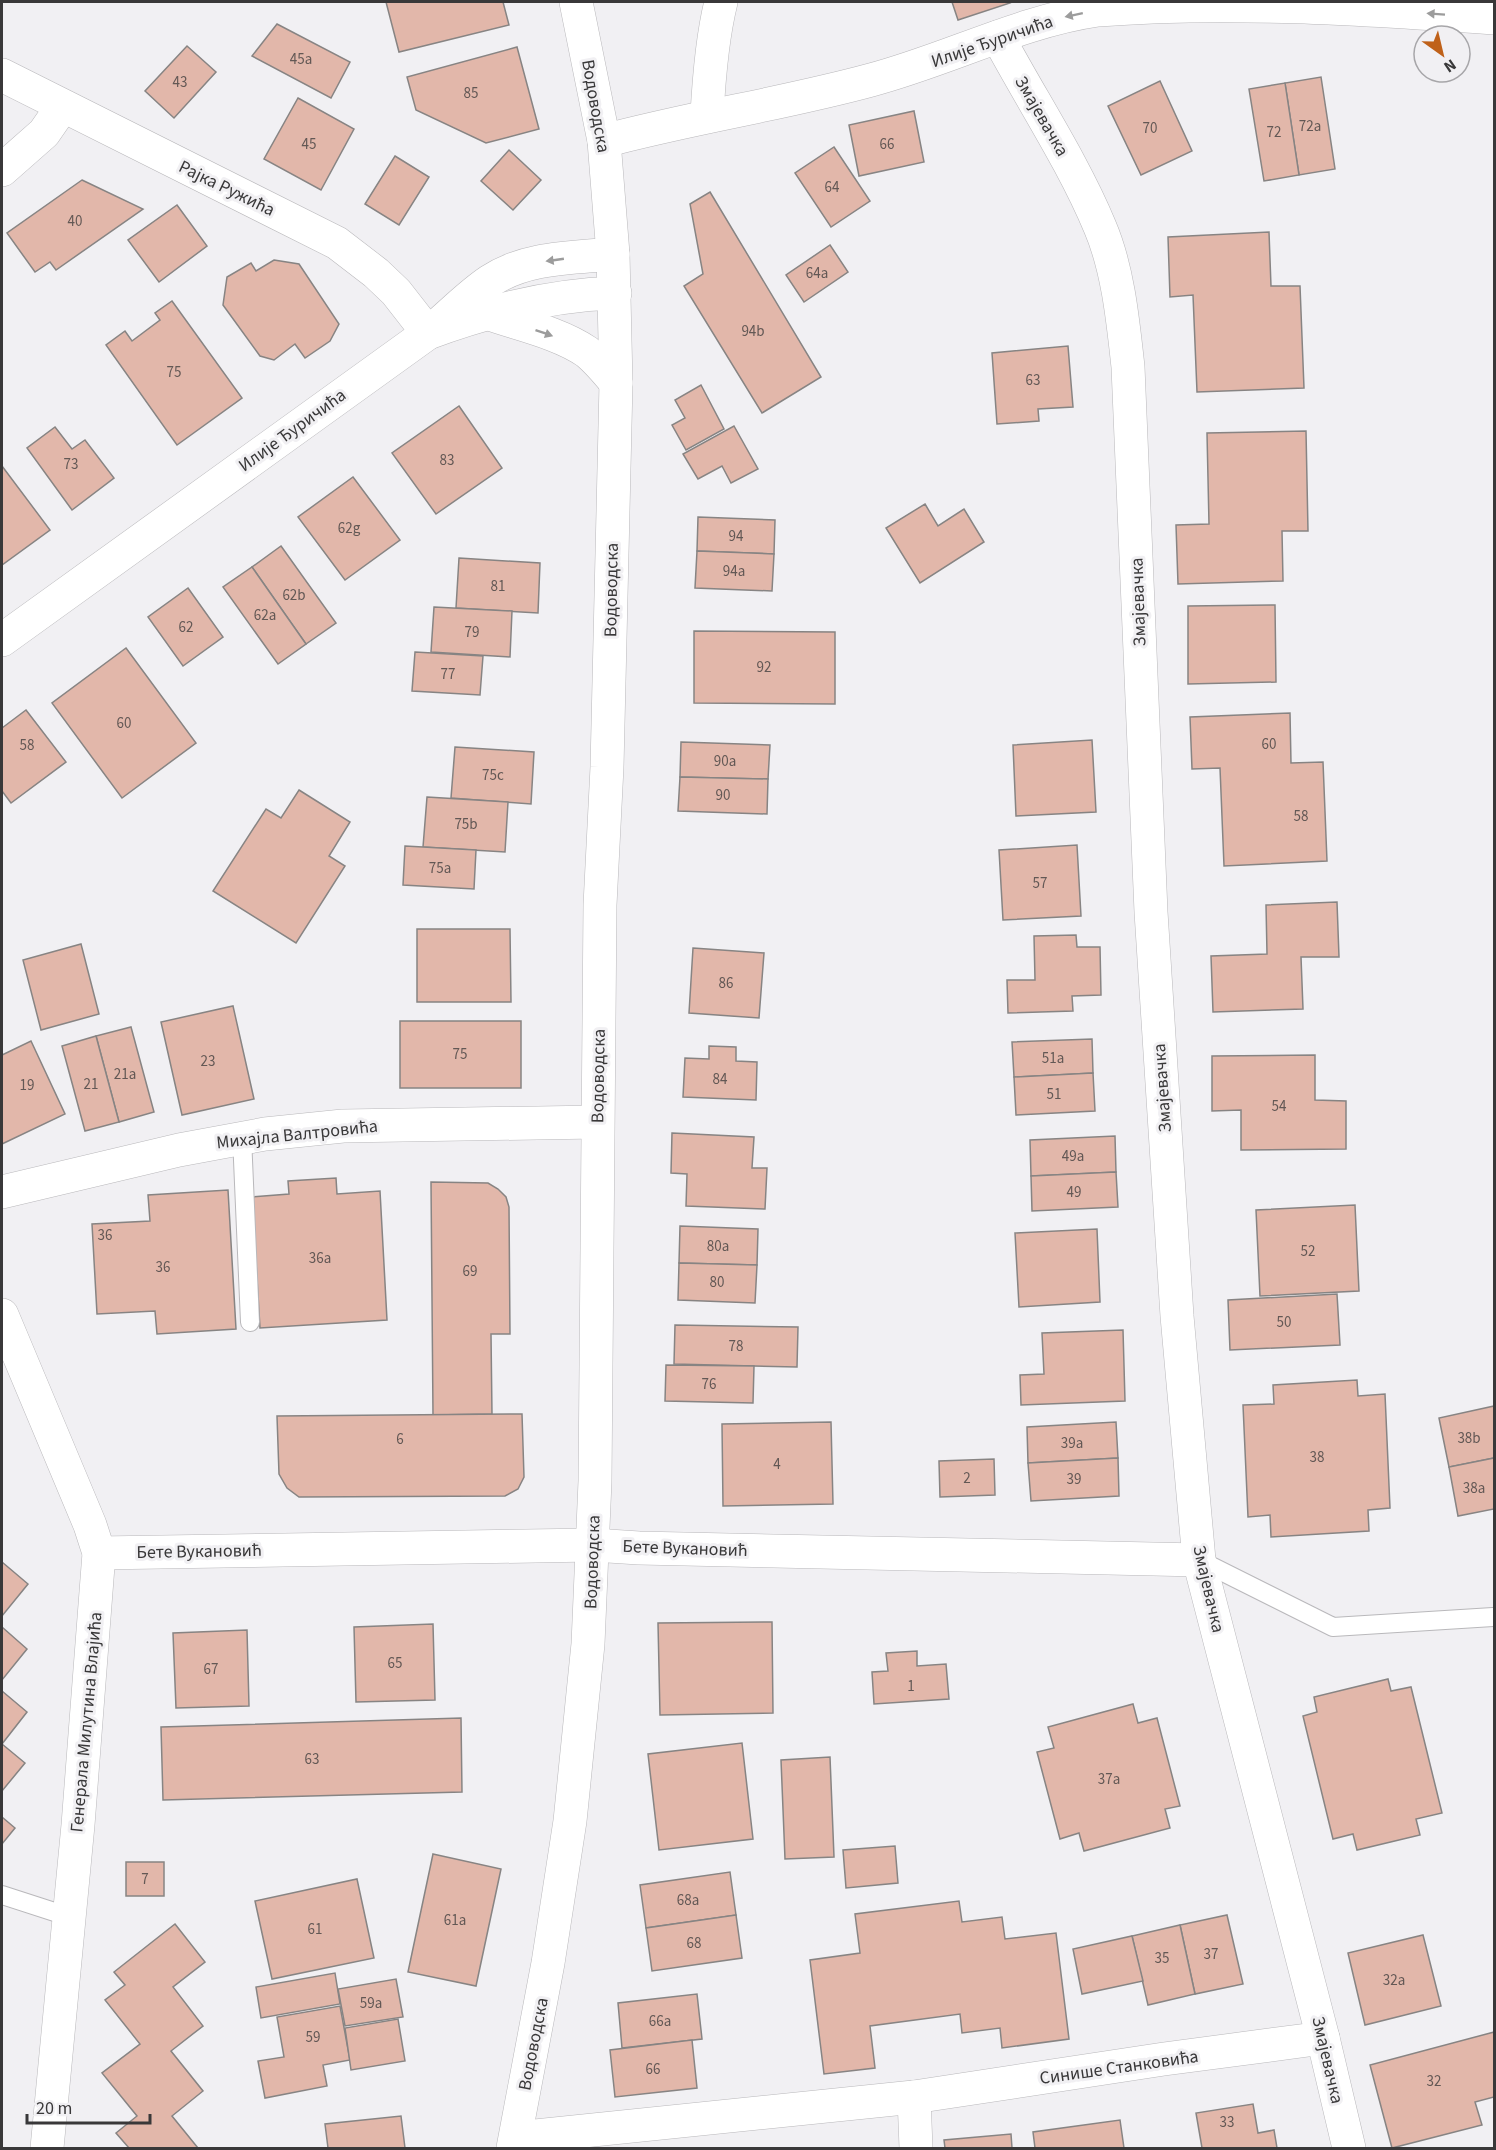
<svg xmlns="http://www.w3.org/2000/svg" width="1496" height="2150" viewBox="0 0 1496 2150" font-family="'Source Sans 3',sans-serif">
<style>
.building{fill:#e2b7aa;stroke:#878483;stroke-width:1.5}
.lines{fill:none;stroke-linecap:round;stroke-linejoin:round}
.service-casing{stroke:#b9b8bb;stroke-width:20}
.minor-casing{stroke:#b9b8bb;stroke-width:34}
.tertiary-casing{stroke:#b9b8bb;stroke-width:34}
.service{stroke:#fff;stroke-width:18}
.minor{stroke:#fff;stroke-width:33}
.tertiary{stroke:#fff;stroke-width:33}
.oneway{fill:#9c9c9c}
.labels{text-anchor:middle;stroke-width:6;stroke-linejoin:round;paint-order:stroke}
.number-label{font-size:15px;fill:#635855}
.street-label{font-size:18px;fill:#393839;stroke:#f1f0f3}
</style>
<rect width="100%" height="100%" fill="#f1f0f3"/>
<g class="building">
<polygon points="386,2 503,2 509,25 399,52"/>
<polygon points="952,2 1009,2 1010,3 958,20"/>
<polygon points="277,24 350,62 331,98 252,56"/>
<polygon points="187,46 216,72 174,118 145,91"/>
<polygon points="517,47 539,129 486,143 416,110 407,77"/>
<polygon points="1321,77 1335,169 1299,175 1285,83"/>
<polygon points="1160,81 1192,151 1141,175 1108,106"/>
<polygon points="1285,83 1299,175 1264,181 1249,89"/>
<polygon points="298,98 354,129 321,190 264,159"/>
<polygon points="914,111 924,162 859,176 849,125"/>
<polygon points="834,147 870,201 831,227 795,173"/>
<polygon points="509,150 541,180 513,210 481,181"/>
<polygon points="395,156 429,177 399,225 365,204"/>
<polygon points="82,180 143,209 56,270 50,262 35,272 7,233"/>
<polygon points="710,192 821,377 762,413 684,286 703,274 690,204"/>
<polygon points="177,205 207,246 159,282 128,240"/>
<polygon points="1269,232 1271,286 1300,286 1304,388 1197,392 1193,295 1170,297 1168,237"/>
<polygon points="830,245 848,272 804,302 786,275"/>
<polygon points="274,260 299,264 339,324 330,341 305,358 295,344 274,360 260,356 223,305 227,277 251,263 256,271"/>
<polygon points="172,301 242,398 177,445 106,345 125,331 132,341 160,320 155,313"/>
<polygon points="1068,346 1073,407 1038,409 1039,421 997,424 992,353"/>
<polygon points="701,385 724,429 686,450 672,425 685,418 675,400"/>
<polygon points="459,406 502,468 436,514 392,453"/>
<polygon points="734,426 758,469 731,483 722,466 698,479 683,454"/>
<polygon points="55,427 72,449 85,440 114,478 72,510 27,448"/>
<polygon points="1306,431 1308,531 1282,531 1283,581 1178,584 1176,525 1209,524 1207,433"/>
<polygon points="2,466 50,530 2,565"/>
<polygon points="353,477 400,540 345,580 298,517"/>
<polygon points="925,504 938,526 964,509 984,542 920,583 886,528"/>
<polygon points="698,517 775,520 774,554 697,551"/>
<polygon points="281,546 336,623 306,644 252,567"/>
<polygon points="697,551 774,554 772,591 695,588"/>
<polygon points="459,558 540,563 538,613 456,608"/>
<polygon points="252,567 306,644 278,664 223,587"/>
<polygon points="188,588 223,637 183,666 148,617"/>
<polygon points="1275,605 1276,682 1188,684 1188,606"/>
<polygon points="434,607 512,611 510,657 431,652"/>
<polygon points="694,631 835,632 835,704 694,703"/>
<polygon points="126,648 196,743 122,798 52,703"/>
<polygon points="415,652 483,656 480,695 412,691"/>
<polygon points="26,710 66,762 11,803 2,791 2,728"/>
<polygon points="1290,713 1291,763 1323,762 1327,861 1224,866 1220,768 1192,769 1190,717"/>
<polygon points="1092,740 1096,812 1016,816 1013,745"/>
<polygon points="681,742 770,745 768,779 680,777"/>
<polygon points="455,747 534,752 531,804 451,798"/>
<polygon points="680,777 768,779 767,814 678,811"/>
<polygon points="299,790 350,822 329,856 345,866 296,943 213,891 266,809 281,818"/>
<polygon points="427,797 508,802 505,852 423,847"/>
<polygon points="1077,845 1081,916 1003,920 999,850"/>
<polygon points="405,846 476,850 474,889 403,885"/>
<polygon points="1337,902 1339,957 1301,957 1303,1009 1213,1012 1211,956 1267,954 1266,905"/>
<polygon points="417,929 510,929 511,1002 417,1002"/>
<polygon points="1076,935 1077,947 1100,947 1101,995 1072,996 1073,1011 1008,1013 1007,980 1035,980 1034,936"/>
<polygon points="81,944 99,1014 41,1030 23,960"/>
<polygon points="693,948 764,953 759,1018 689,1013"/>
<polygon points="233,1006 254,1099 182,1115 161,1022"/>
<rect x="400" y="1021" width="121" height="67"/>
<polygon points="131,1027 154,1112 119,1122 96,1036"/>
<polygon points="96,1036 119,1122 85,1131 62,1046"/>
<polygon points="1092,1039 1093,1073 1014,1077 1012,1042"/>
<polygon points="31,1041 65,1114 2,1144 2,1055"/>
<polygon points="709,1046 736,1047 736,1061 757,1062 756,1100 683,1097 685,1058 709,1059"/>
<polygon points="1315,1055 1315,1100 1346,1101 1346,1149 1241,1150 1241,1110 1212,1111 1212,1056"/>
<polygon points="1093,1073 1095,1111 1016,1115 1014,1077"/>
<polygon points="672,1133 754,1137 752,1168 767,1168 765,1209 686,1206 687,1174 671,1173"/>
<polygon points="1115,1136 1116,1172 1031,1176 1030,1140"/>
<polygon points="1116,1172 1118,1207 1032,1211 1031,1176"/>
<polygon points="336,1178 337,1194 380,1191 387,1320 260,1328 252,1197 289,1194 288,1181"/>
<polygon points="431,1182 488,1183 498,1189 506,1197 509,1207 510,1334 491,1334 492,1414 433,1415"/>
<polygon points="228,1190 236,1329 157,1334 155,1311 97,1314 92,1224 150,1221 148,1195"/>
<polygon points="1355,1205 1359,1291 1260,1296 1256,1210"/>
<polygon points="680,1226 758,1229 757,1265 679,1263"/>
<polygon points="1097,1229 1100,1302 1019,1307 1015,1233"/>
<polygon points="679,1263 757,1265 755,1303 678,1300"/>
<polygon points="1337,1294 1340,1345 1230,1350 1228,1300"/>
<polygon points="675,1325 798,1327 797,1367 674,1364"/>
<polygon points="1123,1330 1125,1401 1021,1405 1020,1375 1044,1374 1042,1333"/>
<polygon points="666,1365 754,1366 753,1403 665,1401"/>
<polygon points="1357,1380 1358,1396 1385,1394 1390,1508 1368,1510 1369,1531 1271,1537 1270,1515 1248,1517 1243,1405 1274,1404 1273,1385"/>
<polygon points="1494,1406 1494,1458 1449,1467 1439,1418"/>
<polygon points="522,1414 524,1477 518,1489 505,1496 299,1497 287,1488 279,1474 277,1416"/>
<polygon points="831,1422 833,1504 723,1506 722,1424"/>
<polygon points="1116,1422 1118,1458 1028,1463 1027,1427"/>
<polygon points="1118,1458 1119,1496 1031,1501 1028,1463"/>
<polygon points="1494,1458 1494,1509 1458,1516 1449,1467"/>
<polygon points="994,1459 995,1495 940,1497 939,1461"/>
<polygon points="2,1562 28,1584 2,1616"/>
<polygon points="772,1622 773,1713 660,1715 658,1623"/>
<polygon points="433,1624 435,1700 356,1702 354,1627"/>
<polygon points="2,1627 27,1649 2,1680"/>
<polygon points="247,1630 249,1706 176,1708 173,1633"/>
<polygon points="917,1651 917,1666 946,1664 949,1699 874,1704 872,1672 888,1671 886,1653"/>
<polygon points="1388,1679 1391,1691 1411,1687 1442,1813 1416,1819 1420,1835 1357,1850 1353,1834 1333,1839 1303,1716 1317,1712 1314,1697"/>
<polygon points="2,1691 27,1712 2,1744 25,1763 2,1791"/>
<polygon points="1133,1704 1138,1723 1157,1718 1180,1806 1165,1809 1170,1828 1084,1851 1079,1833 1060,1839 1037,1752 1054,1748 1048,1727"/>
<polygon points="461,1718 462,1792 163,1800 161,1727"/>
<polygon points="742,1743 753,1839 659,1850 648,1754"/>
<polygon points="830,1757 834,1857 785,1859 781,1760"/>
<polygon points="2,1817 15,1828 2,1844"/>
<polygon points="895,1846 898,1883 846,1888 843,1850"/>
<polygon points="433,1854 501,1869 476,1986 408,1972"/>
<rect x="126" y="1862" width="38" height="34"/>
<polygon points="730,1872 736,1915 646,1928 640,1885"/>
<polygon points="357,1879 374,1958 272,1979 255,1901"/>
<polygon points="959,1901 962,1922 1002,1917 1005,1939 1056,1933 1069,2039 1002,2048 1000,2028 962,2033 960,2014 870,2026 875,2068 824,2074 810,1960 860,1953 855,1914"/>
<polygon points="736,1915 742,1958 652,1971 646,1928"/>
<polygon points="1227,1915 1243,1984 1195,1994 1180,1925"/>
<polygon points="175,1924 205,1962 173,1987 203,2026 171,2051 203,2091 172,2116 198,2148 129,2148 116,2133 137,2116 102,2073 140,2044 105,2000 125,1985 114,1972"/>
<polygon points="1180,1925 1195,1994 1148,2005 1132,1936"/>
<polygon points="1423,1935 1441,2006 1365,2025 1348,1953"/>
<polygon points="1132,1936 1143,1981 1082,1994 1073,1949"/>
<polygon points="335,1973 340,2004 261,2018 256,1987"/>
<polygon points="396,1979 403,2017 345,2026 338,1989"/>
<polygon points="697,1994 702,2039 622,2048 618,2003"/>
<polygon points="340,2006 350,2060 323,2065 327,2086 265,2098 258,2061 284,2057 277,2017"/>
<polygon points="398,2019 405,2061 351,2070 345,2028"/>
<polygon points="1494,2032 1494,2097 1475,2102 1482,2125 1392,2148 1370,2065"/>
<polygon points="692,2040 697,2088 615,2097 610,2050"/>
<polygon points="1253,2104 1258,2133 1274,2130 1277,2148 1202,2148 1196,2113"/>
<polygon points="401,2116 405,2148 328,2148 325,2124"/>
<polygon points="1120,2120 1124,2148 1035,2148 1033,2132"/>
<polygon points="1011,2134 1012,2148 945,2148 944,2140"/>
</g>
<g class="lines">
<g class="service-casing">
<g id="service">
<polyline points="242,1137 250,1322"/>
<polyline points="1199,1560 1333,1627 1493,1617"/>
<polyline points="2,1895 70,1917"/>
</g>
</g>
<g class="minor-casing">
<g id="minor">
<path d="M998,37C1031,99 1073,162 1100,227C1118,269 1123,321 1128,367L1151,912L1177,1316L1199,1560L1323,2038L1349,2148"/>
<polyline points="2,75 337,243 376,273 396,292 428,333"/>
<path d="M707,115C709,77 712,38 721,2"/>
<path d="M604,141C693,117 783,104 871,80C947,60 1021,21 1098,10C1229,0 1363,9 1494,18"/>
<polyline points="2,170 44,133 62,107"/>
<polyline points="2,1192 179,1150 265,1134 343,1126 597,1122"/>
<polyline points="2,1315 90,1525 99,1553 78,1825 47,2148"/>
<polyline points="99,1553 593,1545 639,1548 1199,1560"/>
<polyline points="914,2097 916,2148"/>
<polyline points="516,2138 914,2097 1164,2059 1323,2038"/>
</g>
</g>
<g class="tertiary-casing">
<g id="tertiary">
<path d="M489,314C521,325 559,333 587,352C598,361 607,372 616,383"/>
<path d="M440,323C456,309 472,293 490,281C526,257 572,258 613,254"/>
<path d="M2,640L428,333C487,311 551,295 615,293"/>
<polyline points="513,2148 548,1963 570,1821 588,1644 595,1481 600,905 607,767 616,383 613,254 604,141 576,2"/>
</g>
</g>
<use href="#service" class="service"/>
<use href="#minor" class="minor"/>
<use href="#tertiary" class="tertiary"/>
</g>
<defs><path id="oneway-solid" d="M-6-.8H1V-3.2L6.5 0L1 3.2V.8H-6Z" transform="scale(1.5)"/></defs>
<g class="oneway">
<use href="#oneway-solid" transform="translate(1436 14) rotate(-176)"/>
<use href="#oneway-solid" transform="translate(1074 15) rotate(168)"/>
<use href="#oneway-solid" transform="translate(555 260) rotate(172)"/>
<use href="#oneway-solid" transform="translate(544 333) rotate(19)"/>
</g>
<g class="labels">
<g class="number-label">
<text x="301" y="64">45a</text>
<text x="180" y="87">43</text>
<text x="471" y="98">85</text>
<text x="1310" y="131">72a</text>
<text x="1150" y="133">70</text>
<text x="1274" y="137">72</text>
<text x="309" y="149">45</text>
<text x="887" y="149">66</text>
<text x="832" y="192">64</text>
<text x="75" y="226">40</text>
<text x="817" y="278">64a</text>
<text x="753" y="336">94b</text>
<text x="174" y="377">75</text>
<text x="1033" y="385">63</text>
<text x="447" y="465">83</text>
<text x="71" y="469">73</text>
<text x="349" y="533">62g</text>
<text x="736" y="541">94</text>
<text x="734" y="576">94a</text>
<text x="498" y="591">81</text>
<text x="294" y="600">62b</text>
<text x="265" y="620">62a</text>
<text x="186" y="632">62</text>
<text x="472" y="637">79</text>
<text x="764" y="672">92</text>
<text x="448" y="679">77</text>
<text x="124" y="728">60</text>
<text x="1269" y="749">60</text>
<text x="27" y="750">58</text>
<text x="725" y="766">90a</text>
<text x="493" y="780">75c</text>
<text x="723" y="800">90</text>
<text x="1301" y="821">58</text>
<text x="466" y="829">75b</text>
<text x="440" y="873">75a</text>
<text x="1040" y="888">57</text>
<text x="726" y="988">86</text>
<text x="460" y="1059">75</text>
<text x="1053" y="1063">51a</text>
<text x="208" y="1066">23</text>
<text x="125" y="1079">21a</text>
<text x="720" y="1084">84</text>
<text x="91" y="1089">21</text>
<text x="27" y="1090">19</text>
<text x="1054" y="1099">51</text>
<text x="1279" y="1111">54</text>
<text x="1073" y="1161">49a</text>
<text x="1074" y="1197">49</text>
<text x="105" y="1240">36</text>
<text x="718" y="1251">80a</text>
<text x="1308" y="1256">52</text>
<text x="320" y="1263">36a</text>
<text x="163" y="1272">36</text>
<text x="470" y="1276">69</text>
<text x="717" y="1287">80</text>
<text x="1284" y="1327">50</text>
<text x="736" y="1351">78</text>
<text x="709" y="1389">76</text>
<text x="1469" y="1443">38b</text>
<text x="400" y="1444">6</text>
<text x="1072" y="1448">39a</text>
<text x="1317" y="1462">38</text>
<text x="777" y="1469">4</text>
<text x="967" y="1483">2</text>
<text x="1074" y="1484">39</text>
<text x="1474" y="1493">38a</text>
<text x="395" y="1668">65</text>
<text x="211" y="1674">67</text>
<text x="911" y="1691">1</text>
<text x="312" y="1764">63</text>
<text x="1109" y="1784">37a</text>
<text x="145" y="1884">7</text>
<text x="688" y="1905">68a</text>
<text x="455" y="1925">61a</text>
<text x="315" y="1934">61</text>
<text x="694" y="1948">68</text>
<text x="1211" y="1959">37</text>
<text x="1162" y="1963">35</text>
<text x="1394" y="1985">32a</text>
<text x="371" y="2008">59a</text>
<text x="660" y="2026">66a</text>
<text x="313" y="2042">59</text>
<text x="653" y="2074">66</text>
<text x="1434" y="2086">32</text>
<text x="1227" y="2127">33</text>
</g>
<g class="street-label">
<text transform="translate(992 41) rotate(-19)" y="6">Илије Ђуричића</text>
<text transform="translate(596 106) rotate(80)" y="6">Водоводска</text>
<text transform="translate(1042 116) rotate(60)" y="6">Змајевачка</text>
<text transform="translate(227 188) rotate(26)" y="6">Рајка Ружића</text>
<text transform="translate(292 430) rotate(-36)" y="6">Илије Ђуричића</text>
<text transform="translate(611 590) rotate(-89)" y="6">Водоводска</text>
<text transform="translate(1138 602) rotate(-92)" y="6">Змајевачка</text>
<text transform="translate(598 1076) rotate(-89)" y="6">Водоводска</text>
<text transform="translate(1162 1088) rotate(-94)" y="6">Змајевачка</text>
<text transform="translate(297 1134) rotate(-6)" y="6">Михајла Валтровића</text>
<text transform="translate(685 1548) rotate(2)" y="6">Бете Вукановић</text>
<text transform="translate(199 1551) rotate(-1)" y="6">Бете Вукановић</text>
<text transform="translate(592 1562) rotate(-88)" y="6">Водоводска</text>
<text transform="translate(1209 1589) rotate(77)" y="6">Змајевачка</text>
<text transform="translate(86 1722) rotate(-85)" y="6">Генерала Милутина Влајића</text>
<text transform="translate(533 2044) rotate(-79)" y="6">Водоводска</text>
<text transform="translate(1328 2060) rotate(77)" y="6">Змајевачка</text>
<text transform="translate(1119 2067) rotate(-8)" y="6">Синише Станковића</text>
</g>
</g>
<rect width="1496" height="2150" fill="none" stroke="#393839" stroke-width="6"/>
<g transform="translate(1442 54) rotate(146)"><circle r="28" fill="#f1f0f3" stroke="#a7a6a9" stroke-width="1.5"/>
<path d="M0-4.5L10 22L0 15L-10 22Z" fill="#bf6119"/>
<text y="-9" font-size="16" font-weight="bold" text-anchor="middle" fill="#393839">N</text>
</g>
<path d="M27 2114v9h123v-9" fill="none" stroke="#393839" stroke-width="3"/>
<text x="36" y="2114" font-size="18" fill="#393839" stroke="#f1f0f3" stroke-width="4.5" paint-order="stroke">20 m</text>
</svg>
